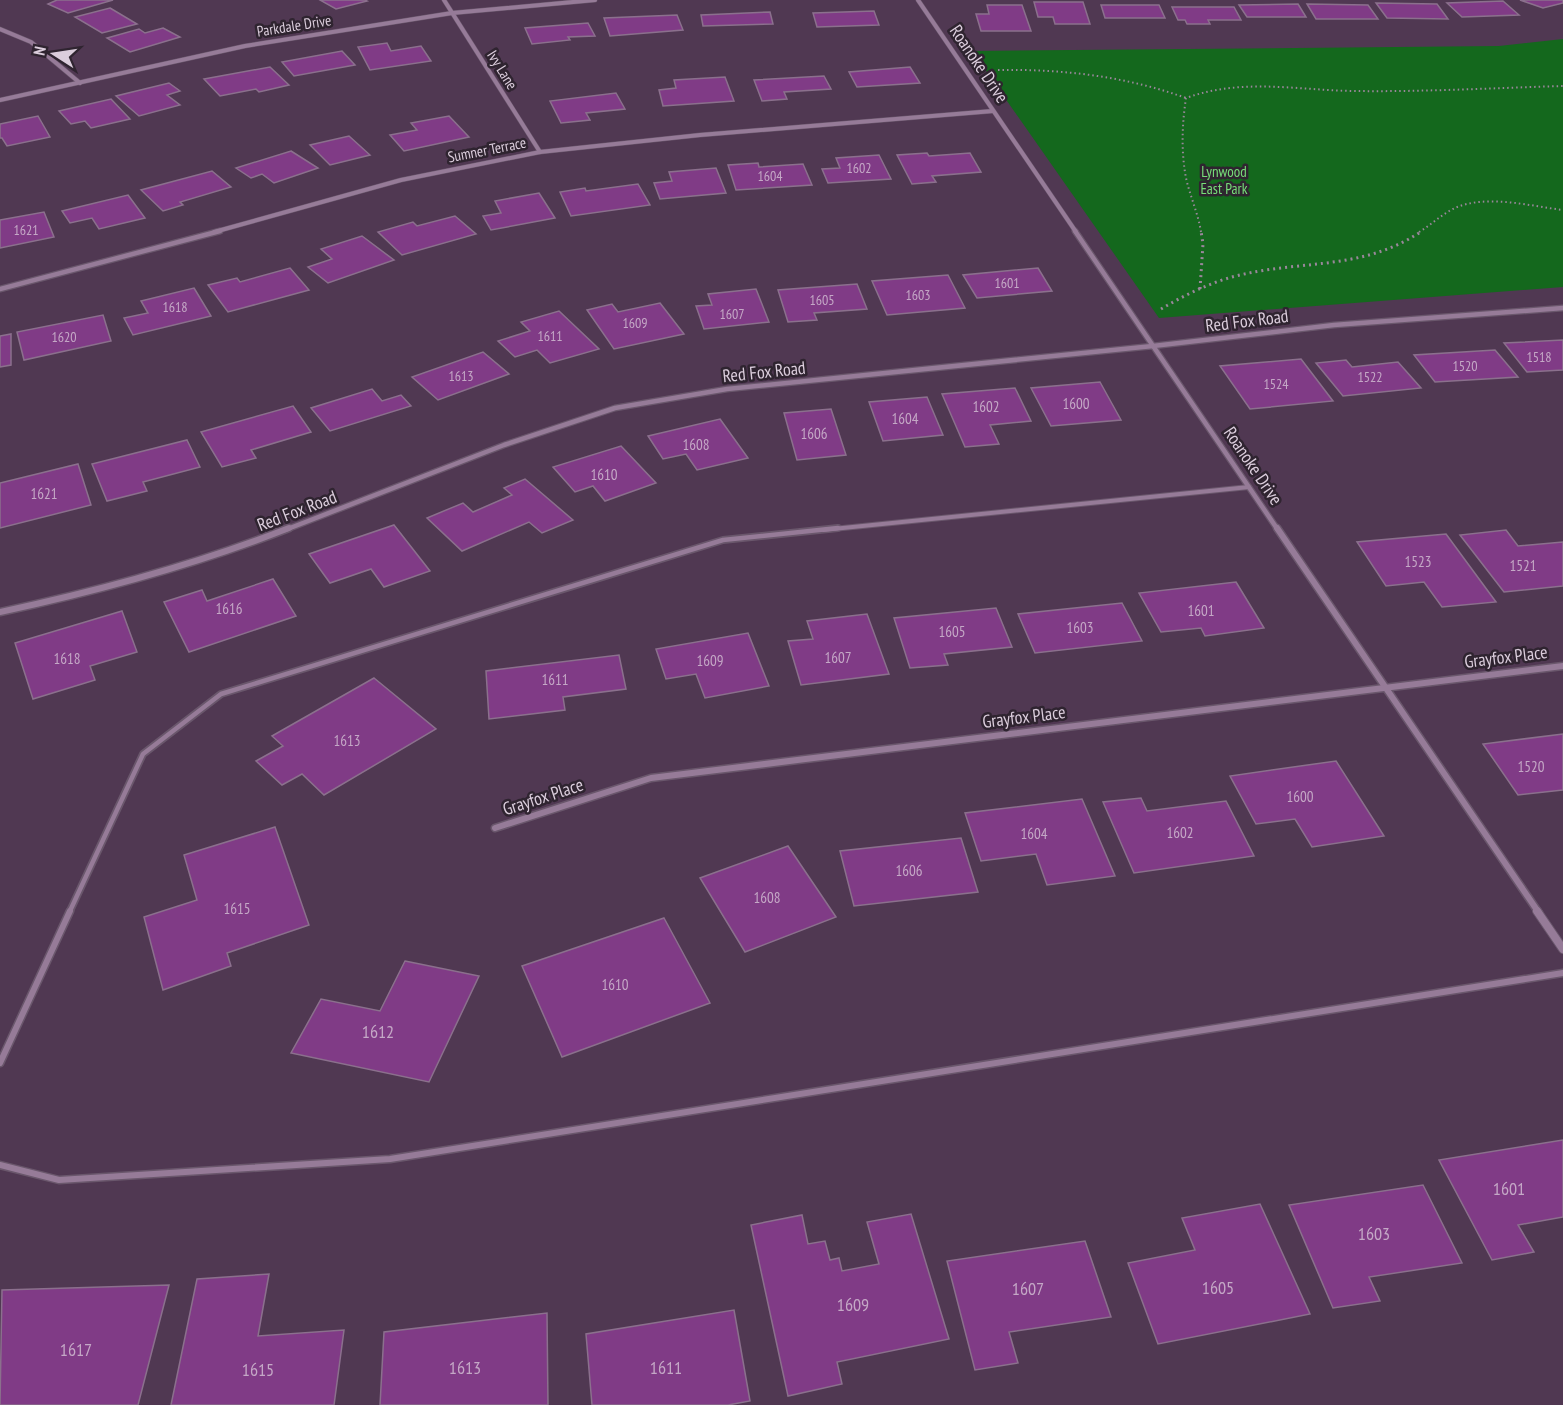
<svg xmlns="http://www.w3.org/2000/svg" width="1563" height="1405" viewBox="0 0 1563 1405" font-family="'PT Sans Narrow',sans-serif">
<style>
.green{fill:#14681d}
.building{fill:#803b86;stroke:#8b708d;stroke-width:1.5}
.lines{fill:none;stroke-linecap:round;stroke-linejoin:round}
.service-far2-casing{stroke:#6a576c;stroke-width:6}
.service-far1-casing{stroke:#6a576c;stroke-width:8}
.service-casing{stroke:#6a576c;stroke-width:9}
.minor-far3-casing{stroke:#6a576c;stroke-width:5}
.minor-far2-casing{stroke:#6a576c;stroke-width:7}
.minor-far1-casing{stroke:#6a576c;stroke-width:9}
.minor-casing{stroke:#6a576c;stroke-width:10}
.path-far1{stroke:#9a879b;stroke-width:2;stroke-dasharray:1.5 3;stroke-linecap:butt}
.path{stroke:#9a879b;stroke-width:3;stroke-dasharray:2 4;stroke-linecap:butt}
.service-far2{stroke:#967b98;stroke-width:4}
.service-far1{stroke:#967b98;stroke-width:4.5}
.service{stroke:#967b98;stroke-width:6}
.minor-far3{stroke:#967b98;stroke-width:4}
.minor-far2{stroke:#967b98;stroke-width:4.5}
.minor-far1{stroke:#967b98;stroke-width:6}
.minor{stroke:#967b98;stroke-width:8}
.labels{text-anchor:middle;stroke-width:5;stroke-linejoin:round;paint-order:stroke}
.far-number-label{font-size:14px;fill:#c4a8c6}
.far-street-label{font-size:15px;fill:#dbcddc;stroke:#2f2430}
.far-park-label{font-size:15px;fill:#77de79;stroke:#2f2430}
.number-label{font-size:15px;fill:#c4a8c6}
.street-label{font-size:18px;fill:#dbcddc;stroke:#2f2430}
.near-number-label{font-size:18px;fill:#c4a8c6}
</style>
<rect width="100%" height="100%" fill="#503852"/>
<polygon class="green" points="1563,39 1563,287 1159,318 972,51 1499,46"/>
<g class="building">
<polygon points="57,0 113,0 68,13 48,4"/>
<polygon points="320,0 365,0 367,1 336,9"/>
<polygon points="1520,0 1563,0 1563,3 1543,8"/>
<polygon points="1503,1 1519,15 1462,17 1447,3"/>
<polygon points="1034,2 1083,2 1090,24 1055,24 1053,17 1038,17"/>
<polygon points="1376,3 1437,4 1448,19 1387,18"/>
<polygon points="1298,4 1306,17 1247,17 1239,5"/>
<polygon points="1307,4 1368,5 1378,19 1316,19"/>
<polygon points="987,5 1022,5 1031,31 981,31 976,14 989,14"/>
<polygon points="1101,5 1159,5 1165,18 1105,18"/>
<polygon points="1172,7 1234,7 1241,20 1208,20 1210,24 1187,24 1185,20 1178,20"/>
<polygon points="110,8 137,24 102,33 75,17"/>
<polygon points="874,11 879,25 817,27 813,13"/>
<polygon points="770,12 773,24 703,26 701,15"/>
<polygon points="677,15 683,30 610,36 604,18"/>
<polygon points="588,23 595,36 568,37 570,40 532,44 525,28"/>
<polygon points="163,28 180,37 130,52 107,38 139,29 145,33"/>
<polygon points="387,43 391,51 421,46 431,61 370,70 358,47"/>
<polygon points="342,51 355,65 294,76 282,62"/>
<polygon points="270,67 289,85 259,92 256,89 220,96 204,79"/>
<polygon points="910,67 920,83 857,87 849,72"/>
<polygon points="824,76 831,89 784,92 787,99 762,101 754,80"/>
<polygon points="725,77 734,101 663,106 659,90 676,88 674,80"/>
<polygon points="169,83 180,91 167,95 180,105 139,116 116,96"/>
<polygon points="616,93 625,109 586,113 590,120 561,123 550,101"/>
<polygon points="111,99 130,119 91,128 85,121 71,124 59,111"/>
<polygon points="38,116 50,137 7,146 2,138 0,138 0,124"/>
<polygon points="449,116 469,137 404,151 390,135 417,130 411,123"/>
<polygon points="349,136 370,155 330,165 310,145"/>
<polygon points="291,151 318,168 274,183 262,174 251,178 236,168"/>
<polygon points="927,153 929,156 970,153 981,172 932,176 936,182 912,184 897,155"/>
<polygon points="879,155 891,179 828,183 822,169 840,168 836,158"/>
<polygon points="758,163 759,167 803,164 812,185 736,190 728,165"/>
<polygon points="716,168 726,193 660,199 654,183 672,181 669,172"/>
<polygon points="212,171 231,187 180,202 183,205 163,211 141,190"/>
<polygon points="638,184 650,205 571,216 560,192 585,188 586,191"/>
<polygon points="539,193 555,218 491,230 483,216 501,213 495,201"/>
<polygon points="128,195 145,218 99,229 92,218 70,223 62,211"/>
<polygon points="44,212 54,237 0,248 0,220"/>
<polygon points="455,216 476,234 402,255 378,232 413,222 417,226"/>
<polygon points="362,236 394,260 328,283 308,267 332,259 321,249"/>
<polygon points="290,268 309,290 228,312 208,285 237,278 240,282"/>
<polygon points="1038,268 1052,291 977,298 963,275"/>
<polygon points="948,275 965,308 887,315 872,281"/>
<polygon points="857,284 867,309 814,313 817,320 788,322 778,290"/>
<polygon points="194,288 211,316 133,335 124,318 148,313 141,301"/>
<polygon points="756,289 769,322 704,329 696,306 712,305 708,294"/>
<polygon points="660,303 684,334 614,349 587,310 612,304 618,312"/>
<polygon points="559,311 599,349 550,363 537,350 515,357 498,341 530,331 521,322"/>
<polygon points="103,315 111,341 24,360 17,332"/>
<polygon points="11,334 11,365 0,367 0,336"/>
<polygon points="1563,340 1563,370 1527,372 1504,343"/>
<polygon points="1495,350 1518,377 1435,382 1414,355"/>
<polygon points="483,352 509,374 438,400 412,377"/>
<polygon points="1301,359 1333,401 1250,409 1220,366"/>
<polygon points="1346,360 1352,367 1398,362 1421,388 1343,396 1316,363"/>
<polygon points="1100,382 1121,420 1051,426 1031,388"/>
<polygon points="1015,388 1031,421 990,425 999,444 965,447 942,394"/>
<polygon points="372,389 382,401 401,395 411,406 330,431 311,408"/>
<polygon points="927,397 943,435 883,441 869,402"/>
<polygon points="293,406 311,432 251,450 256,458 222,467 201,432"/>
<polygon points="831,409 846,455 797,460 784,413"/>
<polygon points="720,419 748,458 697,470 686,454 663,459 648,436"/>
<polygon points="187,440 200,467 143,482 147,491 107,501 92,464"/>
<polygon points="621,446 656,483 605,501 593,486 575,492 553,467"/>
<polygon points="78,464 91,505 0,528 0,483"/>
<polygon points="525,479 573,520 542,533 529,522 462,551 427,518 463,503 473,512 512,495 504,488"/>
<polygon points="394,525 430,571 384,587 371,569 330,583 309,554"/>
<polygon points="1506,530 1518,546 1563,542 1563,586 1504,592 1460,535"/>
<polygon points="1446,534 1496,602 1442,607 1424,582 1386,586 1357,542"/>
<polygon points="273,579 296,616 189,652 164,602 202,590 207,601"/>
<polygon points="1236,582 1264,628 1205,636 1201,628 1161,632 1139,593"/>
<polygon points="1122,603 1142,641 1035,653 1018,614"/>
<polygon points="996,608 1012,647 944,654 948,665 910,668 894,618"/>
<polygon points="122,611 137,652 90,666 95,680 33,699 15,643"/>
<polygon points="867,614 889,674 801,685 788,641 813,639 807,621"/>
<polygon points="748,633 769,686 705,698 696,674 666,679 656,649"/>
<polygon points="619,655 626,689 563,697 565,710 489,719 486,671"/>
<polygon points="374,678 436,729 324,795 302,774 282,785 256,761 283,746 272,736"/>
<polygon points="1563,734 1563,790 1518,795 1483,744"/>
<polygon points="1336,761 1384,836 1312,847 1295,819 1256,824 1230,776"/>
<polygon points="1141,798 1147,811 1226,801 1254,856 1134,873 1103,802"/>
<polygon points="1082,799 1115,876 1047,885 1036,854 981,861 965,813"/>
<polygon points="275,827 309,925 227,953 231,966 163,990 144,917 197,900 184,855"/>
<polygon points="961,838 978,892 854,906 840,851"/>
<polygon points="788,846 836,917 745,952 700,878"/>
<polygon points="664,918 710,1003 562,1057 522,966"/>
<polygon points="405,961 479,976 429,1082 291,1053 321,999 380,1011"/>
<polygon points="1563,1140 1563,1217 1518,1225 1534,1252 1492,1260 1439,1160"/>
<polygon points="1423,1185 1462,1263 1369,1277 1380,1301 1333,1308 1289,1205"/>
<polygon points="1260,1204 1310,1314 1158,1344 1128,1263 1195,1250 1182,1218"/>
<polygon points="911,1214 949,1339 837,1362 842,1384 788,1396 751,1225 802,1215 808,1244 825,1241 830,1260 839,1258 842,1271 879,1264 867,1222"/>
<polygon points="1085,1241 1111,1317 1009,1332 1018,1363 975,1370 947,1261"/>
<polygon points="269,1274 258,1336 344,1330 334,1405 171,1405 197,1279"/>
<polygon points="169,1285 138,1405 0,1405 2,1290"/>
<polygon points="734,1310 750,1401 728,1405 592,1405 586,1334"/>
<polygon points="547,1313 548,1405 380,1405 384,1332"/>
</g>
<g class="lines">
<g class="service-far2-casing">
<polyline id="service-far2" points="823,530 1249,487"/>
</g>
<g class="service-far1-casing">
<polyline id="service-far1" points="69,913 143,754 221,694 723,540 838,528"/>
</g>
<g class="service-casing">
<g id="service">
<polyline points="0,1063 70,911"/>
<polyline points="0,1165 59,1180 390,1159 1563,973"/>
</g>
</g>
<g class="minor-far3-casing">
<g id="minor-far3">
<polyline points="444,0 540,152"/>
<polyline points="918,0 1076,232"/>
<polyline points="0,29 31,42 80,83"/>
<polyline points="0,100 245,46 452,13 595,0"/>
<polyline points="214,232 401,180 540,152 700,135 993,111"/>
</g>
</g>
<g class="minor-far2-casing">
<g id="minor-far2">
<polyline points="1075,231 1278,530"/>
<polyline points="0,289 220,231"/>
<polyline points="285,530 504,445 615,408 727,389 1153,346 1334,325 1563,308"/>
</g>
</g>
<g class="minor-far1-casing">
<g id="minor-far1">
<polyline points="1277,528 1539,913"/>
<path d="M0,612C98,591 195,565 289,528"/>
<polyline points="495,828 651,778 1563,666"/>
</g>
</g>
<g class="minor-casing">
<polyline id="minor" points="1537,911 1563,949"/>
</g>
<g class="path-far1">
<path d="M998,70C1062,69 1125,76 1186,98"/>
<path d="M1201,232C1198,213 1190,196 1186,178C1181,152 1182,124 1186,98C1242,78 1296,90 1353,91C1423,92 1493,88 1563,86"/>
<path d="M1419,232C1431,225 1442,214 1455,208C1486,194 1530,206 1563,210"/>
</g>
<g class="path">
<polyline points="1200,289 1203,244 1201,231"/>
<path d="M1161,309C1183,296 1207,284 1232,277C1298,259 1361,272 1422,231"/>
</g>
<use href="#service-far2" class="service-far2"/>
<use href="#service-far1" class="service-far1"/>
<use href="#service" class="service"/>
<use href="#minor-far3" class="minor-far3"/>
<use href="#minor-far2" class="minor-far2"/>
<use href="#minor-far1" class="minor-far1"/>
<use href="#minor" class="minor"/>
</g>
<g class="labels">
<g class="far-number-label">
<text x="859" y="173">1602</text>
<text x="770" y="181">1604</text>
<text x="26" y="235">1621</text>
<text x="1007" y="288">1601</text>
<text x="918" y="300">1603</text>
<text x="822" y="305">1605</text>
<text x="175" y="312">1618</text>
<text x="732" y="319">1607</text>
<text x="635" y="328">1609</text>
<text x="550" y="341">1611</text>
<text x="64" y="342">1620</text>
<text x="1539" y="362">1518</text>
<text x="1465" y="371">1520</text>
<text x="461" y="381">1613</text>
<text x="1370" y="382">1522</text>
<text x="1276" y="389">1524</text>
</g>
<g class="far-street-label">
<text transform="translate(294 26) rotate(-9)" y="5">Parkdale Drive</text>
<text transform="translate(502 70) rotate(58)" y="5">Ivy Lane</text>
<text transform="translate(487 150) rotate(-11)" y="5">Sumner Terrace</text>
</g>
<g class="far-park-label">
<text x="1224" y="177">Lynwood<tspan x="1224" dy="17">East Park</tspan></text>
</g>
<g class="number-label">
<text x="1076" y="409">1600</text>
<text x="986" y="412">1602</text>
<text x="905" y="424">1604</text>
<text x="814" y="439">1606</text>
<text x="696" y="450">1608</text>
<text x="604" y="480">1610</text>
<text x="44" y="499">1621</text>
<text x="1418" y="567">1523</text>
<text x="1523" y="571">1521</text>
<text x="229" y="614">1616</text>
<text x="1201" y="616">1601</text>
<text x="1080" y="633">1603</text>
<text x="952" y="637">1605</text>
<text x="838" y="663">1607</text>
<text x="67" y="664">1618</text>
<text x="710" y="666">1609</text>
<text x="555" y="685">1611</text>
<text x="347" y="746">1613</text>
<text x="1531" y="772">1520</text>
<text x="1300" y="802">1600</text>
<text x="1180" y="838">1602</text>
<text x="1034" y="839">1604</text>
<text x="909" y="876">1606</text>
<text x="767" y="903">1608</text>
<text x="237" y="914">1615</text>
<text x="615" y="990">1610</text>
</g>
<g class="street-label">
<text transform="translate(979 64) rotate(56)" y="6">Roanoke Drive</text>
<text transform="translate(1247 321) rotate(-7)" y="6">Red Fox Road</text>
<text transform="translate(764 372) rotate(-6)" y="6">Red Fox Road</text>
<text transform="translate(1253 466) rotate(56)" y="6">Roanoke Drive</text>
<text transform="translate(297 511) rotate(-21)" y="6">Red Fox Road</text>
<text transform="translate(1506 657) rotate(-7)" y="6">Grayfox Place</text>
<text transform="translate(1024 717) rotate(-7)" y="6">Grayfox Place</text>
<text transform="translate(543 797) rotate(-18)" y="6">Grayfox Place</text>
</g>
<g class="near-number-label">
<text x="378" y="1038">1612</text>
<text x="1509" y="1195">1601</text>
<text x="1374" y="1240">1603</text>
<text x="1218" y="1294">1605</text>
<text x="1028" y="1295">1607</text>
<text x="853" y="1311">1609</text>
<text x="76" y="1356">1617</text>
<text x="465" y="1374">1613</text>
<text x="666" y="1374">1611</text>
<text x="258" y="1376">1615</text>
</g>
</g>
<g transform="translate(54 54) rotate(282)" stroke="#2f2430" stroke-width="4.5" paint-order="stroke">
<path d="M0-4.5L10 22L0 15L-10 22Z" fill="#dbcddc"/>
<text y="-9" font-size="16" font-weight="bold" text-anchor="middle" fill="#dbcddc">N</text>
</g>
</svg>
